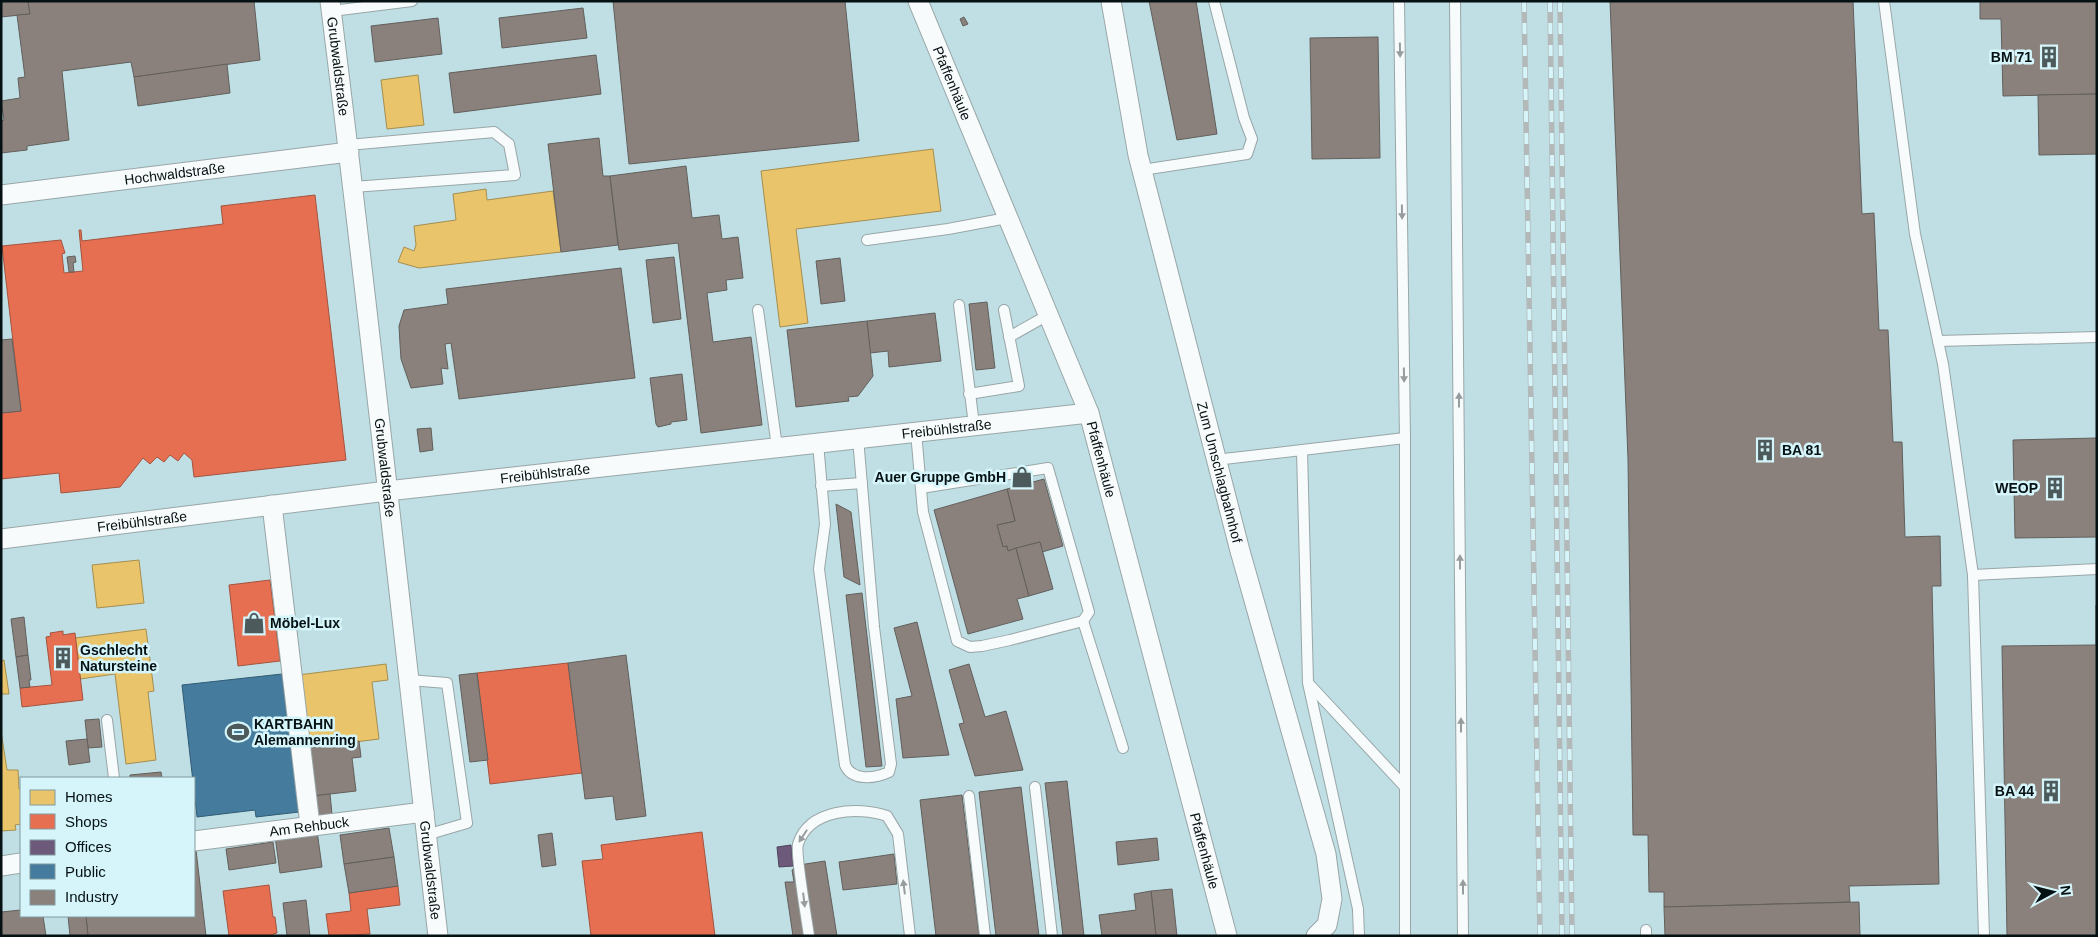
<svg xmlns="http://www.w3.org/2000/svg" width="2098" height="937" viewBox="0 0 2098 937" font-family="Arial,sans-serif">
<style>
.built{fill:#bfdfe4;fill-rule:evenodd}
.homes{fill:#e9c46a;stroke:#a58e50}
.shops{fill:#e76f51;stroke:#a4533e}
.offices{fill:#6d597a;stroke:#4e435b}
.public{fill:#457b9d;stroke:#325b74}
.industry{fill:#8a817c;stroke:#625f5c}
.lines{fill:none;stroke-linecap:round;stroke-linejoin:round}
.service-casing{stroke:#98a6a8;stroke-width:12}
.minor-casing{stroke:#98a6a8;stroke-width:21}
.service{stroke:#f8fbfb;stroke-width:10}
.minor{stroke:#f8fbfb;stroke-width:19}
.rail-casing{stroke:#b3b8b9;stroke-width:5.5}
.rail{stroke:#d5f5fa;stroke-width:4;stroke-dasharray:11;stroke-linecap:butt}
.oneway{fill:#979d9e}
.labels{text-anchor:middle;stroke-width:5;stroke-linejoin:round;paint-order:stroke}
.poi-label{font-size:14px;font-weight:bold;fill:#061113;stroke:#d5f5fa;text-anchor:end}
.street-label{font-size:14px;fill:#061113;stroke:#d5f5fa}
</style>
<rect width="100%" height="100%" fill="#d0e2e5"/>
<path class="built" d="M1,1H2097V936H1ZM21,778H194V916H21Z"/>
<g class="homes">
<polygon points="418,75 424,125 387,129 381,80"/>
<polygon points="933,149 941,211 796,229 808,323 780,327 761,171"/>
<polygon points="486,189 487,200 553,191 561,252 419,268 398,262 404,247 414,251 416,245 414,226 456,220 453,194"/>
<polygon points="139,560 144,603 97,608 92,565"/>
<polygon points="146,629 154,691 148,692 156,760 126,764 115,674 80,679 75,638"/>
<polygon points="4,660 9,694 1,694 1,661"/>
<polygon points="386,664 388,680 372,682 379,739 307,748 298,675"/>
<polygon points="1,731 7,770 18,770 19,789 21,788 21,824 15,825 16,830 1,831"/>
</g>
<g class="shops">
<polygon points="315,195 346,460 194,477 192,460 184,453 178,461 170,455 164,462 157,457 150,464 143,458 120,487 61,493 59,473 1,479 1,413 21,411 2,246 61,240 65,253 62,254 64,273 83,271 79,230 81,230 82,241 223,224 221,206"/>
<polygon points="270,580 280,661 238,666 229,585"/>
<polygon points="63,631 63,635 75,633 83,700 22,707 20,688 52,685 46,637 51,636 50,633"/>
<polygon points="568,663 582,773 490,784 477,673"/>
<polygon points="702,832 715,936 591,936 582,861 603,859 601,845"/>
<polygon points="269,885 273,917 275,917 277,933 273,934 274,936 229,936 223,891"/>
<polygon points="398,886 400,905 367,909 370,934 329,936 326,914 351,911 349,893"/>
</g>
<polygon class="offices" points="791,845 793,866 779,867 777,847"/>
<polygon class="public" points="282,674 299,812 256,817 255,810 197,817 182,685"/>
<g class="industry">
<polygon points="1,1 28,1 30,14 1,17"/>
<polygon points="28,1 254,1 260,60 134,77 131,62 62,71 69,140 27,146 27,150 1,153 1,121 4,120 1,101 20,98 18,78 25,77 17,15 30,14"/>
<polygon points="613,1 845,1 859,141 629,164"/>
<polygon points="1149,1 1196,1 1217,134 1177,140"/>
<polygon points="1610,1 1853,1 1862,214 1874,213 1879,330 1888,330 1893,442 1902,442 1905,537 1940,536 1941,586 1932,586 1939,884 1849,886 1850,902 1664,907 1664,892 1649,892 1648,835 1633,835 1628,459"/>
<polygon points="1980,1 2097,1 2097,94 2003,96 2001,19 1980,19"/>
<polygon points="583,8 587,38 502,48 499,18"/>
<polygon points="964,17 968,24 963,26 960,19"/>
<polygon points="438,18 442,54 375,62 371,26"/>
<polygon points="1378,37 1380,158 1312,159 1310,38"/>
<polygon points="596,55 601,94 454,113 449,73"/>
<polygon points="227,64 230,93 138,106 134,77"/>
<polygon points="2097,94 2097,154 2039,155 2038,95"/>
<polygon points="599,138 603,176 610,176 618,245 561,252 548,144"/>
<polygon points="686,166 692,218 719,215 722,239 738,237 743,278 726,280 727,290 707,293 713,342 751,337 762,425 701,433 678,243 619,250 610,176"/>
<polygon points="75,256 76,262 73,263 74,272 69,272 67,257"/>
<polygon points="674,257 681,319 653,323 646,260"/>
<polygon points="840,258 845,301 821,304 816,261"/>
<polygon points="621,268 635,378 459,399 451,343 445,344 448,369 441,368 443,384 411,388 401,359 400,344 399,326 404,310 448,304 446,289"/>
<polygon points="987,302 995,368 976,370 969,304"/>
<polygon points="935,313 941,361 889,367 888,351 870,353 867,321"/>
<polygon points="867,321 873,376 858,396 848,397 849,401 796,407 787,330"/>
<polygon points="12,339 21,411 1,413 1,340"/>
<polygon points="682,374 687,420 671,422 671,424 658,427 656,424 650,378"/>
<polygon points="431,428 433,450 420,452 417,429"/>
<polygon points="2097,438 2097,537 2015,538 2013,440"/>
<polygon points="1044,479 1063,546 1042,552 1040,542 1008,551 1007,546 1003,547 997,525 1015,521 1007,489"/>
<polygon points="1007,489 1015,521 997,525 1003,547 1007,546 1008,551 1016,548 1029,596 1017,599 1023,619 968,634 934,510"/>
<polygon points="836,504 851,512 860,585 844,577"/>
<polygon points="1040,542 1053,589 1029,596 1016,548"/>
<polygon points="862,593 882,766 866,767 846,595"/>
<polygon points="2096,605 2097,605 2097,936 2007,936 2002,646 2096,645"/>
<polygon points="24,617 28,655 16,657 11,619"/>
<polygon points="917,622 949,755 903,758 896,699 912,696 894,628"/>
<polygon points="28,655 31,680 29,680 30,687 20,688 16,657"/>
<polygon points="626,655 646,816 616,820 613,796 585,799 568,663"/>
<polygon points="969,664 985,717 1006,711 1023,770 975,776 959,724 964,723 949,670"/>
<polygon points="477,673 488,760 470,762 459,675"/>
<polygon points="99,719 102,747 88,748 85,720"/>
<polygon points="87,739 90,762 69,765 66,741"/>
<polygon points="359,741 361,757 352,758 356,791 313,796 307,748"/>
<polygon points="161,772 162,778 130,778 130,775"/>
<polygon points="1067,781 1084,936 1063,936 1045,783"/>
<polygon points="1021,787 1039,936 996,936 979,792"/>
<polygon points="330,794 332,814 316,816 313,796"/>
<polygon points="962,795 979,936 936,936 920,800"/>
<polygon points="389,828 394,857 344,864 340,835"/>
<polygon points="317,831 322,867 280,873 275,836"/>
<polygon points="552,833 556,865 542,867 538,835"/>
<polygon points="1157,838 1159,860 1118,865 1116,842"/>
<polygon points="273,842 276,863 229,870 226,849"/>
<polygon points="194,850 196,850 206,936 88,936 86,916 194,916"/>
<polygon points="894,854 897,884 843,890 839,862"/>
<polygon points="394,857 398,886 349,893 344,864"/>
<polygon points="825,861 837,936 793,936 785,882 794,882 792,870 799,865"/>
<polygon points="1172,889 1177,936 1156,936 1151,891"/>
<polygon points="1151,891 1156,936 1102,936 1099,915 1136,910 1134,894"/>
<polygon points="306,900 310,936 287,936 283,903"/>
<polygon points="1859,902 1860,936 1665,936 1664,907"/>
<polygon points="21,910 21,916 43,916 46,936 1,936 1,912"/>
<polygon points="68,916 86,916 88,936 70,936"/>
</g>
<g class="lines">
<g class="service-casing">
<g id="service">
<polyline points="1399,1 1405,438 1405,787"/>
<polyline points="1455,1 1463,936"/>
<polyline points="1884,1 1915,234 1943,364 1973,575 1984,936"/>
<polyline points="332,11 412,1"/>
<polyline points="348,145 494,132 509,144 515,175 353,187"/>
<polyline points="1142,170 1247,154 1252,139 1244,118 1214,1"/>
<polyline points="867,240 948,229 1007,218"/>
<polyline points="959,305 974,425"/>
<polyline points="758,310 777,447"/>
<polyline points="1009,337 1048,315"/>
<polyline points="1938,341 2097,337"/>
<polyline points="969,394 1019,386 1004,310"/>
<polyline points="916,432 923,512 957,641 970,647 982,646 1010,640 1083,621 1089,612 1048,468 921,488"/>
<path d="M818,443L825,524L819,569L845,765C852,781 874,779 889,772L891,764L874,627L858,438"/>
<polyline points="1302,450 1405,438"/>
<polyline points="1215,460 1302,450 1308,683 1358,909 1359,936"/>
<polyline points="821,486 862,483"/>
<polyline points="1973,575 2097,569"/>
<polyline points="1083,621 1123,748"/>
<polyline points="409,680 447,683 467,823 426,835"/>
<polyline points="1309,684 1405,787 1405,936"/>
<polyline points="107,720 114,778"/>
<polyline points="1035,787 1052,936"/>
<polyline points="969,796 985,936"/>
<path d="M809,936C807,921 795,853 798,844C809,809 858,806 887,816L898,834L910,936"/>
<polyline points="1646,936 1646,930"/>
</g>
</g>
<g class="minor-casing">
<g id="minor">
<path id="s1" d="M330,1C369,312 402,624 438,936"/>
<path id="s2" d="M918,1L1089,413L1227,936"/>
<path id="s3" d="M1111,1L1138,155L1240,551L1326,854L1332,899L1327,925L1316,936"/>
<path id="s4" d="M1,195L349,152"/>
<polyline points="272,505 310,825"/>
<path id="s5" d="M1,539L387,491L1089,413"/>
<path id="s6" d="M194,841L424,812"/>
<polyline points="1,866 21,863"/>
</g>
</g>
<use href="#service" class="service"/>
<use href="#minor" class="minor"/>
<g class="rail-casing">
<g id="rail">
<polyline points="1524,1 1540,936"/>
<polyline points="1550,1 1562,936"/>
<polyline points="1560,1 1572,936"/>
</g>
</g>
<use href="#rail" class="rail"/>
</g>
<defs><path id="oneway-solid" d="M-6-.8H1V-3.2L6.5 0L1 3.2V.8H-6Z" transform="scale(1.25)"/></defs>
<g class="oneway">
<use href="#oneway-solid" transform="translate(1400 50) rotate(89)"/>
<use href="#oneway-solid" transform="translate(1402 212) rotate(89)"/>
<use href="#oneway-solid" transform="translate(1404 375) rotate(89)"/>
<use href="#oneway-solid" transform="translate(1459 400) rotate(-90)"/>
<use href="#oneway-solid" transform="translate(1460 562) rotate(-90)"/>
<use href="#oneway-solid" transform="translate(1461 725) rotate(-90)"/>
<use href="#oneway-solid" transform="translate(803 836) rotate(123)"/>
<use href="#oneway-solid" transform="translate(904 887) rotate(-97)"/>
<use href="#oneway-solid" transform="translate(1463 887) rotate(-90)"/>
<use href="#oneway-solid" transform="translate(804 900) rotate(83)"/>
</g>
<defs>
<g id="building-bare" transform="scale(1.725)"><path d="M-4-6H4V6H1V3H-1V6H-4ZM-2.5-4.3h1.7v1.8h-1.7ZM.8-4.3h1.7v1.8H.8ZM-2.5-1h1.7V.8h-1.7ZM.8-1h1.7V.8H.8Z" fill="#4d5a5c" stroke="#d5f5fa" stroke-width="2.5" paint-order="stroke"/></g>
<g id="shop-bare" transform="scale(1.725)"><path d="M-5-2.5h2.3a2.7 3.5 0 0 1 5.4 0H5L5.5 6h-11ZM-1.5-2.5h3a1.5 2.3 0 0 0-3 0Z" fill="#4d5a5c" stroke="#d5f5fa" stroke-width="2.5" paint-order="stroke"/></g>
<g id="stadium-bare" transform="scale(1.725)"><path d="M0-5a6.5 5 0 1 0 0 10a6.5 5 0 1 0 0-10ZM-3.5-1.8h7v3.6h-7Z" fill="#4d5a5c" stroke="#d5f5fa" stroke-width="2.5" paint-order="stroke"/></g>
</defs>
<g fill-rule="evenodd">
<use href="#building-bare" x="2049" y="57"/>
<use href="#building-bare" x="1765" y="450"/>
<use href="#shop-bare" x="1022" y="477"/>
<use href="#building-bare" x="2055" y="488"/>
<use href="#shop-bare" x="254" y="623"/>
<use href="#building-bare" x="63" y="658"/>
<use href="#stadium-bare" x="238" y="732"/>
<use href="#building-bare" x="2051" y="791"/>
</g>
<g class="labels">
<g class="poi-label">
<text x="2032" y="62">BM 71</text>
<text x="1782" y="455" text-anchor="start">BA 81</text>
<text x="1006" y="482">Auer Gruppe GmbH</text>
<text x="2038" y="493">WEOP</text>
<text x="270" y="628" text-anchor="start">Möbel-Lux</text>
<text x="80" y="655" text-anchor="start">Gschlecht<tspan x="80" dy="16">Natursteine</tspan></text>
<text x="254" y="729" text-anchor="start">KARTBAHN<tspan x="254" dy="16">Alemannenring</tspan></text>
<text x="2034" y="796">BA 44</text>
</g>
<g class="street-label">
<text dy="5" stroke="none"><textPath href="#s1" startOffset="66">Grubwaldstraße</textPath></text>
<text dy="5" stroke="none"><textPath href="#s2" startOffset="89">Pfaffenhäule</textPath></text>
<text dy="5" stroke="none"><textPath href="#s4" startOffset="175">Hochwaldstraße</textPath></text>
<text dy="5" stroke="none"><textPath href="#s5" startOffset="952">Freibühlstraße</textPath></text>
<text dy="5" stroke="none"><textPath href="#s2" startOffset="494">Pfaffenhäule</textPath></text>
<text dy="5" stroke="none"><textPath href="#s1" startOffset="470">Grubwaldstraße</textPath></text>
<text dy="5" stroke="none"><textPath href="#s3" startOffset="484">Zum Umschlagbahnhof</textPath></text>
<text dy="5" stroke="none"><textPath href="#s5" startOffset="548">Freibühlstraße</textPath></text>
<text dy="5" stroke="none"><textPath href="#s5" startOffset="142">Freibühlstraße</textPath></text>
<text dy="5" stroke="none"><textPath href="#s6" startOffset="116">Am Rehbuck</textPath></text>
<text dy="5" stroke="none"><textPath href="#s2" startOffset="899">Pfaffenhäule</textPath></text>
<text dy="5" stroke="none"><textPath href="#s1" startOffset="875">Grubwaldstraße</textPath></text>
</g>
</g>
<rect width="2098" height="937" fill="none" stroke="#061113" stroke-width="5"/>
<rect x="20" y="777" width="175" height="140" fill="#d5f5fa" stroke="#829a9e"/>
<rect x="30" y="790" width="25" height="15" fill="#e9c46a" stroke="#829a9e"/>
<text x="65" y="802" font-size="15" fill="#061113">Homes</text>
<rect x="30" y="814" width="25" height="15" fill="#e76f51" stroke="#829a9e"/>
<text x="65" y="827" font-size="15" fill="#061113">Shops</text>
<rect x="30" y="840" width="25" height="15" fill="#6d597a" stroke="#829a9e"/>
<text x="65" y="852" font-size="15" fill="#061113">Offices</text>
<rect x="30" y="864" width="25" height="15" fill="#457b9d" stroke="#829a9e"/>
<text x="65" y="877" font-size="15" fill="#061113">Public</text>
<rect x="30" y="890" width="25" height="15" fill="#8a817c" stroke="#829a9e"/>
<text x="65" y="902" font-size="15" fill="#061113">Industry</text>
<g transform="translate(2053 892) rotate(83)" stroke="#d5f5fa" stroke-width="4" paint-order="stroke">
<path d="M0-4L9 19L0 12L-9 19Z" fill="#061113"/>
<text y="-8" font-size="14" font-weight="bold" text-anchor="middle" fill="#061113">N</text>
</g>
</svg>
